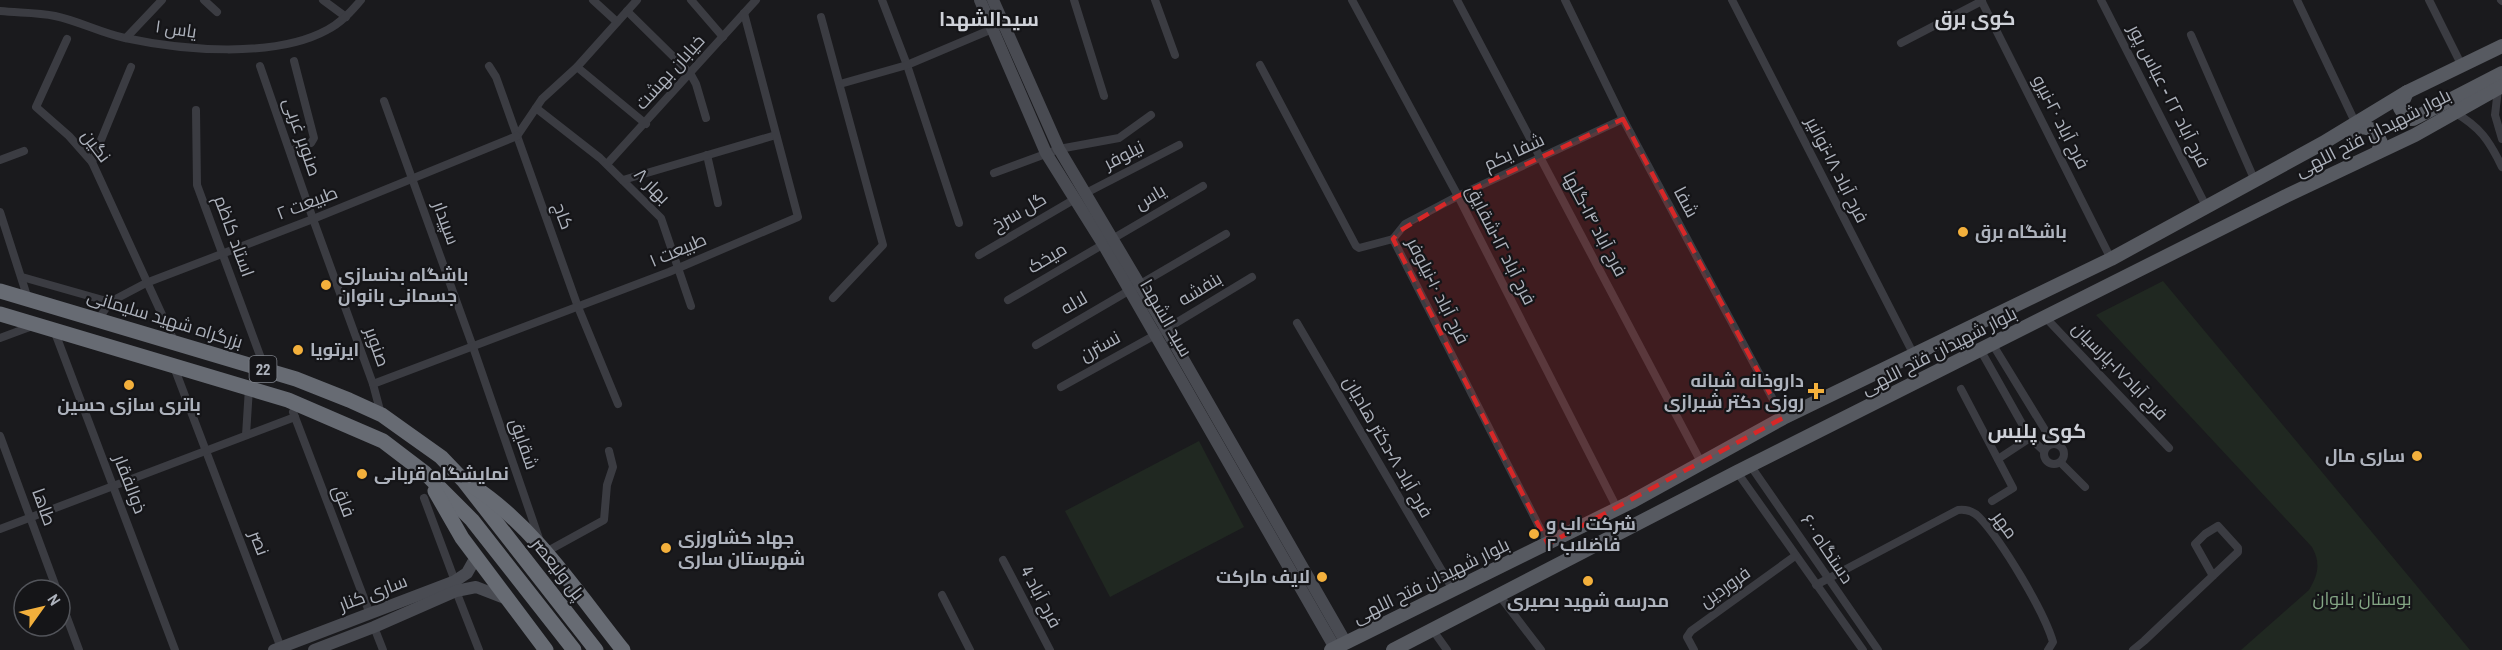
<svg xmlns="http://www.w3.org/2000/svg" width="2502" height="650" viewBox="0 0 2502 650" font-family="'Archivo Narrow',Cairo,sans-serif">
<style>
.green{fill:#202821}
.lines{fill:none;stroke-linecap:round;stroke-linejoin:round}
.street{stroke:#3b3c42;stroke-width:8}
.secondary{stroke:#494b52;stroke-width:12}
.primary{stroke:#575a61;stroke-width:14}
.highway{stroke:#676b73;stroke-width:15}
.marked{fill:#d62828;fill-opacity:0.2;stroke:#d62828;stroke-width:4.5;stroke-dasharray:12 8;stroke-linejoin:round}
.poi-dot{fill:#f3b03c;stroke:#151518;stroke-width:2}
.labels{text-anchor:middle;stroke-width:4.5;stroke-linejoin:round;paint-order:stroke}
.shield{fill:#151518;stroke:#7f838b;stroke-width:1.5}
.shield-label{font-size:16px;font-weight:bold;fill:#adb2bc}
.street-label{font-size:18px;fill:#adb2bc;stroke:#151518}
.poi-label{font-size:18px;font-weight:bold;fill:#adb2bc;stroke:#151518;text-anchor:start}
.park-label{font-size:18px;fill:#84a785;stroke:#151518}
.neighbourhood-label{font-size:20px;font-weight:bold;fill:#ced1d8;stroke:#151518}
</style>
<rect width="100%" height="100%" fill="#1a1a1d"/>
<g class="green">
<path d="M2163,281L2470,650H2241L2309,590C2318,575 2321,563 2312,547L2096,315Z"/>
<polygon points="1199,441 1244,527 1110,597 1065,511"/>
</g>
<g class="lines">
<g class="street">
<polyline points="204,0 217,12"/>
<polyline points="323,0 346,17"/>
<polyline points="593,0 617,22"/>
<polyline points="691,0 723,37"/>
<polyline points="882,0 907,65 959,223"/>
<polyline points="1074,0 1104,96"/>
<polyline points="1155,0 1175,55"/>
<polyline points="1352,0 1458,196 1617,508"/>
<polyline points="1457,0 1702,464"/>
<polyline points="1565,0 1623,119 1783,418"/>
<polyline points="1732,0 1914,355"/>
<polyline points="1981,0 2111,259"/>
<polyline points="2101,0 2207,208"/>
<polyline points="2297,0 2356,124"/>
<polyline points="2429,0 2461,64"/>
<polyline points="2501,0 2502,1"/>
<path d="M0,11C18,13 37,12 55,16C79,21 101,33 125,38C181,50 274,59 327,30C341,23 351,12 361,0"/>
<polyline points="627,11 690,73 696,84 706,118"/>
<polyline points="821,17 883,245 833,298"/>
<polyline points="2191,35 2255,181"/>
<polyline points="126,38 162,0"/>
<polyline points="67,39 36,107 69,136 92,162 175,343"/>
<polyline points="1901,43 1982,1"/>
<polyline points="1260,65 1356,246 1359,248 1393,239 1548,544"/>
<polyline points="260,66 313,219 373,384 381,414"/>
<polyline points="489,66 496,77 578,307 618,404"/>
<polyline points="577,67 646,124"/>
<polyline points="840,84 907,65 997,27"/>
<polyline points="2498,89 2495,115 2502,139"/>
<polyline points="384,101 473,347 544,553 604,520 607,485 613,467 609,451"/>
<polyline points="536,108 600,158 661,218 691,306"/>
<polyline points="196,110 197,185 265,369"/>
<path d="M2454,112C2480,127 2489,140 2502,167"/>
<polyline points="517,136 542,99 577,67 637,0"/>
<polyline points="290,151 311,143 314,138 294,61"/>
<polyline points="707,155 718,203"/>
<polyline points="0,160 24,151"/>
<polyline points="92,162 131,67"/>
<polyline points="607,164 756,0"/>
<polyline points="994,173 1059,149 1119,138 1151,115"/>
<polyline points="623,180 776,135"/>
<polyline points="1084,194 1179,145"/>
<polyline points="0,212 28,299"/>
<polyline points="1393,239 1405,224 1458,196 1623,119"/>
<polyline points="979,255 1075,199"/>
<polyline points="22,277 110,302"/>
<polyline points="1008,300 1203,186"/>
<polyline points="2046,318 2169,448"/>
<polyline points="98,320 110,302 146,283 313,219 517,136"/>
<polyline points="1297,323 1452,588"/>
<polyline points="54,330 175,650"/>
<polyline points="0,338 35,325"/>
<polyline points="1036,345 1226,234"/>
<polyline points="1993,345 2053,443"/>
<polyline points="1981,351 2030,438 2044,451"/>
<polyline points="174,367 281,648"/>
<polyline points="373,384 669,272 798,217 744,13"/>
<polyline points="1061,387 1166,329 1252,277"/>
<polyline points="1961,389 2013,488 1992,501"/>
<polyline points="293,412 370,614"/>
<polyline points="246,435 249,388"/>
<polyline points="0,436 57,590"/>
<circle cx="2054" cy="454" r="10"/>
<polyline points="1998,459 2030,438"/>
<polyline points="2061,463 2085,487"/>
<polyline points="1750,465 1878,650"/>
<polyline points="1737,472 1863,650"/>
<polyline points="424,498 455,581"/>
<polyline points="0,529 295,417"/>
<polyline points="1003,560 1050,650"/>
<path d="M1816,585L1958,510C1966,509 1973,511 1979,517C2002,541 2044,611 2053,642L2048,650"/>
<polyline points="456,591 479,650"/>
<polyline points="942,595 970,650"/>
<polyline points="1499,595 1541,650"/>
<polyline points="60,599 79,650"/>
<polyline points="374,627 383,650"/>
<polyline points="1432,629 1447,650"/>
<polyline points="1694,650 1687,637 1691,631 1795,556"/>
<polyline points="2133,650 2144,641 2238,552 2238,548 2218,526 2205,534 2195,544 2213,576"/>
</g>
<g class="secondary">
<polyline points="980,0 1046,153 1103,244 1335,648"/>
<polyline points="993,0 1059,149 1166,329 1346,643"/>
<polyline points="274,650 455,581 467,573 476,557"/>
<polyline points="314,650 374,627 456,591 476,587 507,599"/>
</g>
<g class="primary">
<polyline points="2407,92 2400,108 2407,119 2413,119 2502,73"/>
<polyline points="2352,132 2362,127 2375,130 2381,143 2378,152"/>
<polyline points="1331,650 1631,502 1783,418 2111,259 2323,143 2407,92 2502,46"/>
<polyline points="1393,650 1737,472 2286,196 2415,135 2502,86"/>
</g>
<g class="highway">
<polyline points="0,291 296,379 349,400 382,415 403,430 441,457 463,480 596,650"/>
<polyline points="0,314 288,400 383,441 425,473 472,520 574,650"/>
<path d="M474,487C535,527 578,594 623,650"/>
<polyline points="435,491 462,538 546,650"/>
</g>
</g>
<path class="marked" d="M1623,119L1783,418L1548,544L1393,239L1401,230L1458,196Z"/>
<g class="poi-dot">
<circle cx="1963" cy="232" r="6"/>
<circle cx="326" cy="285" r="6"/>
<circle cx="298" cy="350" r="6"/>
<circle cx="129" cy="385" r="6"/>
<path d="M1813 382h6v6h6v6h-6v6h-6v-6h-6v-6h6z"/>
<circle cx="2417" cy="456" r="6"/>
<circle cx="362" cy="474" r="6"/>
<circle cx="1534" cy="534" r="6"/>
<circle cx="666" cy="548" r="6"/>
<circle cx="1322" cy="577" r="6"/>
<circle cx="1588" cy="581" r="6"/>
</g>
<g class="labels">
<rect class="shield" x="249.5" y="356" width="27" height="26" rx="4.5"/>
<g class="shield-label">
<text x="263" y="375">22</text>
</g>
<g class="street-label">
<text transform="translate(176 29) rotate(8)" y="6">یاس ۱</text>
<text transform="translate(670 72) rotate(-48)" y="6">خیابان بهشت</text>
<text transform="translate(2169 96) rotate(63)" y="6">فرح آباد ۲۲ - عباس پور</text>
<text transform="translate(2061 122) rotate(63)" y="6">فرح آباد ۲۰-نیرو</text>
<text transform="translate(2373 133) rotate(-27)" y="6">بلوار شهیدان فتح اللهی</text>
<text transform="translate(302 137) rotate(71)" y="6">صنوبر غربی</text>
<text transform="translate(96 146) rotate(53)" y="6">نگین</text>
<text transform="translate(1514 152) rotate(-25)" y="6">شفا یکم</text>
<text transform="translate(1124 155) rotate(-27)" y="6">نیلوفر</text>
<text transform="translate(1837 170) rotate(63)" y="6">فرح آباد ۱۸-توانیر</text>
<text transform="translate(652 186) rotate(45)" y="6">بهار ۸</text>
<text transform="translate(1150 197) rotate(-30)" y="6">یاس</text>
<text transform="translate(1686 202) rotate(62)" y="6">شفا</text>
<text transform="translate(307 203) rotate(-21)" y="6">طبیعت ۲</text>
<text transform="translate(1019 212) rotate(-30)" y="6">گل سرخ</text>
<text transform="translate(563 216) rotate(70)" y="6">کاج</text>
<text transform="translate(446 223) rotate(70)" y="6">سپیدار</text>
<text transform="translate(1595 224) rotate(62)" y="6">فرح آباد ۱۴-گلها</text>
<text transform="translate(234 236) rotate(70)" y="6">استاد کاظم</text>
<text transform="translate(1501 245) rotate(63)" y="6">فرح آباد ۱۲-شقایق</text>
<text transform="translate(678 250) rotate(-23)" y="6">طبیعت ۱</text>
<text transform="translate(1047 258) rotate(-31)" y="6">میخک</text>
<text transform="translate(1200 289) rotate(-31)" y="6">بنفشه</text>
<text transform="translate(1438 291) rotate(63)" y="6">فرح آباد ۱۰-نیلوفر</text>
<text transform="translate(1074 303) rotate(-30)" y="6">لاله</text>
<text transform="translate(1166 318) rotate(60)" y="6">سید الشهدا</text>
<text transform="translate(165 319) rotate(17)" y="6">بزرگراه شهید سلیمانی</text>
<text transform="translate(1100 346) rotate(-29)" y="6">نسترن</text>
<text transform="translate(377 347) rotate(70)" y="6">صنوبر</text>
<text transform="translate(1939 351) rotate(-27)" y="6">بلوار شهیدان فتح اللهی</text>
<text transform="translate(2120 371) rotate(46)" y="6">فرح آباد۱۷-پارسیان</text>
<text transform="translate(524 444) rotate(71)" y="6">شقایق</text>
<text transform="translate(1388 447) rotate(60)" y="6">فرح آباد ۸-دکتر هادیان</text>
<text transform="translate(130 484) rotate(69)" y="6">ذوالفقار</text>
<text transform="translate(344 501) rotate(69)" y="6">فلق</text>
<text transform="translate(44 507) rotate(70)" y="6">طاها</text>
<text transform="translate(2005 525) rotate(54)" y="6">مهر</text>
<text transform="translate(259 543) rotate(69)" y="6">نصر</text>
<text transform="translate(1827 549) rotate(56)" y="6">۶۰۰ دستگاه</text>
<text transform="translate(558 569) rotate(52)" y="6">پل ولیعصر</text>
<text transform="translate(1431 581) rotate(-26)" y="6">بلوار شهیدان فتح اللهی</text>
<text transform="translate(1725 587) rotate(-35)" y="6">فروردین</text>
<text transform="translate(373 593) rotate(-21)" y="6">ساری کنار</text>
<text transform="translate(1041 597) rotate(62)" y="6">فرح آباد 4</text>
</g>
<g class="poi-label">
<text x="1975" y="238">باشگاه برق</text>
<text x="338" y="281">باشگاه بدنسازی<tspan x="338" dy="21">جسمانی بانوان</tspan></text>
<text x="310" y="356">ایرتویا</text>
<text x="1804" y="387" text-anchor="end">داروخانه شبانه<tspan x="1804" dy="21">روزی دکتر شیرازی</tspan></text>
<text x="129" y="411" text-anchor="middle">باتری سازی حسین</text>
<text x="2405" y="462" text-anchor="end">ساری مال</text>
<text x="374" y="480">نمایشگاه قربانی</text>
<text x="1546" y="530">شرکت اب و<tspan x="1546" dy="21">فاضلاب ۲</tspan></text>
<text x="678" y="544">جهاد کشاورزی<tspan x="678" dy="21">شهرستان ساری</tspan></text>
<text x="1310" y="583" text-anchor="end">لایف مارکت</text>
<text x="1588" y="607" text-anchor="middle">مدرسه شهید بصیری</text>
</g>
<g class="park-label">
<text x="2362" y="605">بوستان بانوان</text>
</g>
<g class="neighbourhood-label">
<text x="1975" y="25">کوی برق</text>
<text x="989" y="26">سیدالشهدا</text>
<text x="2037" y="438">کوی پلیس</text>
</g>
</g>
<g transform="translate(42 608) rotate(56)"><circle r="28" fill="#151518" stroke="#52545a" stroke-width="1.5"/>
<path d="M0-4.5L10 22L0 15L-10 22Z" fill="#f3b03c"/>
<text y="-9" font-size="16" font-weight="bold" text-anchor="middle" fill="#adb2bc">N</text>
</g>
</svg>
